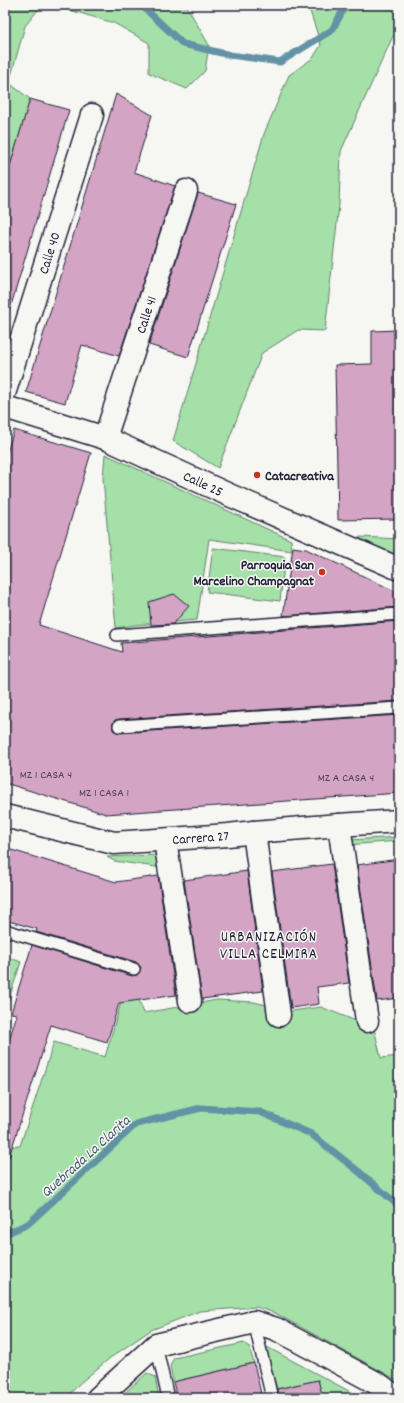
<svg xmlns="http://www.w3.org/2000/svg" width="404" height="1403" viewBox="0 0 404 1403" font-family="Dekko,sans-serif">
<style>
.green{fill:#a4e0a7;stroke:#638171}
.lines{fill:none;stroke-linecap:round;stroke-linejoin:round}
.stream{stroke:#6292a5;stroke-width:7}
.building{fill:#d3a4c4;stroke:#22223b}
.lane-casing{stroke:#22223b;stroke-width:14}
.street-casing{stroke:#22223b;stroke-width:25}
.secondary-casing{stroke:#22223b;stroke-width:25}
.lane{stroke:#f6f6f2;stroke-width:11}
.street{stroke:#f6f6f2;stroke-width:22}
.secondary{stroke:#f6f6f2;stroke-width:22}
.poi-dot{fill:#c8321e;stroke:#f6f6f2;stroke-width:1.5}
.labels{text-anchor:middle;stroke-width:3;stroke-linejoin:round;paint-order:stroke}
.number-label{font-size:12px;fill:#4e425d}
.street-label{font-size:14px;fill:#22223b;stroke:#f6f6f2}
.poi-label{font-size:14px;font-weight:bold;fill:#22223b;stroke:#f6f6f2;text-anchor:start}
.neighbourhood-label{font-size:15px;letter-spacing:1px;fill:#22223b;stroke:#f6f6f2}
.water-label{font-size:15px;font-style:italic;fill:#425a70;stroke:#f6f6f2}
</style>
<rect width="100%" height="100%" fill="#f6f6f2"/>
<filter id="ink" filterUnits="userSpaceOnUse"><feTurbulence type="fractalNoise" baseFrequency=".025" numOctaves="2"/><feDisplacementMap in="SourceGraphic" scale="8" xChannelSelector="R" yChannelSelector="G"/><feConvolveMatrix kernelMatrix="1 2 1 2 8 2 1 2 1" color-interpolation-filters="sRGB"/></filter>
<g filter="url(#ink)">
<g class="green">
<polygon points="5,5 42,5 25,26 9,83 30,99 7,176 5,175"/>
<polygon points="52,5 186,5 209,45 205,71 187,89 149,73 149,43 114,23"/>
<polygon points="308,5 399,5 399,32 393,36 341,151 339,205 325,331 298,330 262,353 218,468 173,441 264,134 289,75 313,58 321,45"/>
<polygon points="105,454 291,540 292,551 209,539 197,620 135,625 116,628 103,478"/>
<polygon points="360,537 399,539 399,560 361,541"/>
<polygon points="213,548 285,557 280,601 207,592"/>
<polygon points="399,837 399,841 347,845 350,840"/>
<polygon points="157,855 163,868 114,861 107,857"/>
<polygon points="5,956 21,962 5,1011"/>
<polygon points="127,982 138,987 140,1003 144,1013 217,1000 254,1002 270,1006 284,1012 321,1007 361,1023 373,1024 381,1058 399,1056 399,1381 275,1313 256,1307 200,1311 151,1330 110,1358 80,1383 66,1398 5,1398 5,1146 20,1146 54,1042 105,1057"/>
<polygon points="244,1343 249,1347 254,1363 173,1382 170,1366 174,1358"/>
<polygon points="265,1346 362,1398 323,1398 318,1380 277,1389"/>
<polygon points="147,1373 155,1377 159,1398 119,1398"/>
</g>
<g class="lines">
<g class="stream">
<polyline points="141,5 183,44 230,55 280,62 332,30 346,5"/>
<polyline points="5,1234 28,1224 136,1124 201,1108 260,1112 311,1134 358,1171 399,1206"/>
</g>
</g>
<g class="building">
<polygon points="116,94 152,115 134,172 175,186 119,356 82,345 65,403 26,392"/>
<polygon points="30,99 69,110 10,309 5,308 5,183"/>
<polygon points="198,193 236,204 188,357 149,345"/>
<polygon points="399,330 399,519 338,520 335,365 372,364 372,331"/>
<polygon points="14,430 91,453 39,625 122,652 121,643 399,621 399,701 119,719 115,720 113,723 113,730 119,733 399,715 399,793 106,814 5,783 5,459"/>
<polygon points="293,547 306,549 399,593 399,607 283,616"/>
<polygon points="174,594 189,606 173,624 151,625 149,602"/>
<polygon points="5,848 116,882 158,876 176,995 119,1003 107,1042 51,1025 9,1157 5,1157 5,1053 17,1014 11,1013 32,945 132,976 138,974 141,968 139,965 136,962 36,932 37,929 5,920"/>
<polygon points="399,859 399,998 377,1001 357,865"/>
<polygon points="332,864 349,983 317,987 319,1004 291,1008 272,872"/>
<polygon points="247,871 263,991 202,999 184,880"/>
<polygon points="254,1363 262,1398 177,1398 173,1382"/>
<polygon points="318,1380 323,1398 279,1398 277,1389"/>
</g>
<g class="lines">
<g class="lane-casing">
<g id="lane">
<polyline points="117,635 399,614"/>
<polyline points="119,726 399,708"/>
<polyline points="5,930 134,969"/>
<polyline points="254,1322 272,1398"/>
<polyline points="156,1345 168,1398"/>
</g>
</g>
<g class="street-casing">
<g id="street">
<path id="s1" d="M5,391L92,115"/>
<path id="s2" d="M5,407L105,438L227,494L399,569"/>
<path id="s3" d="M105,438L186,191"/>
<polyline points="339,825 367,1021"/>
<polyline points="254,832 279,1015"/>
<polyline points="165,840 190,1001"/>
<polyline points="98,1398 156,1345 254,1322 276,1329 380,1385 395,1396 395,1398"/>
</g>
</g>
<g class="secondary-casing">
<g id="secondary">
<path id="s4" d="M5,816L114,843L228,835L254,832L339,825L399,821"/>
</g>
</g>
<use href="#lane" class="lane"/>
<use href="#street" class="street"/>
<use href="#secondary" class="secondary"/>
</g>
</g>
<g class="poi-dot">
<circle cx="257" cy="475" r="4"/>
<circle cx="322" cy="572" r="4"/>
</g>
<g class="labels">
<g class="number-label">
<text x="46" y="778">MZ 1 CASA 4</text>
<text x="346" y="781">MZ A CASA 4</text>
<text x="104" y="796">MZ 1 CASA 1</text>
</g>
<g class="street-label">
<text dy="5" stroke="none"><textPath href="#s1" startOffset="145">Calle 40</textPath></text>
<text dy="5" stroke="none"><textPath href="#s3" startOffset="130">Calle 41</textPath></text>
<text dy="5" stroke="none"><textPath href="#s2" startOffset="213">Calle 25</textPath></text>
<text dy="5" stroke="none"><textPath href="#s4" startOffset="199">Carrera 27</textPath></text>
</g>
<g class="poi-label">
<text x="265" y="480">Catacreativa</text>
<text x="314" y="569" text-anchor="end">Parroquia San<tspan x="314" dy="16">Marcelino Champagnat</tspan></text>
</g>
<g class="neighbourhood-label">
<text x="269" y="941">URBANIZACIÓN<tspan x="269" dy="17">VILLA CELMIRA</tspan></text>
</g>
<g class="water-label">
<text transform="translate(85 1156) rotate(-42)" y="5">Quebrada La Clarita</text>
</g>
</g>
<rect width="404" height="1403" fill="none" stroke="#f6f6f2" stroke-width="20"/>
<rect x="10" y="10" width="384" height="1383" fill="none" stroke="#22223b" stroke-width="1.5" filter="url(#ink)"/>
</svg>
